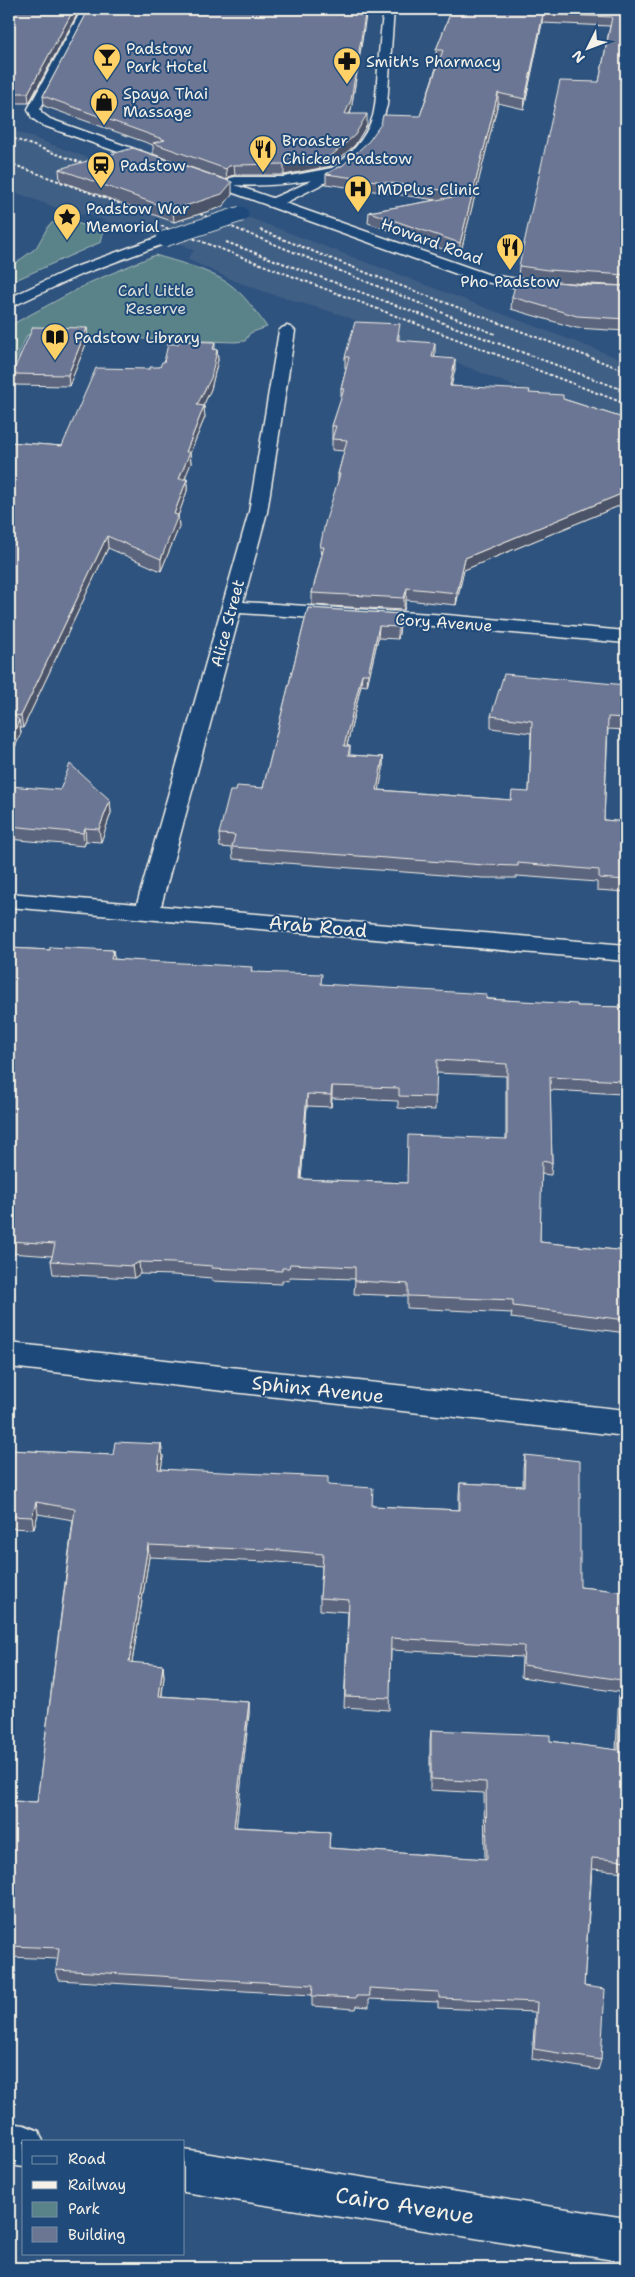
<svg xmlns="http://www.w3.org/2000/svg" width="635" height="2277" viewBox="0 0 635 2277" font-family="'Shantell Sans',sans-serif">
<style>
.built{fill:#405e85}
.green{fill:#5a8389;stroke:#a7bab8}
.lines{fill:none;stroke-linecap:round;stroke-linejoin:round}
.minor-casing{stroke:#f4f1e8;stroke-width:3}
.tertiary-casing{stroke:#f4f1e8;stroke-width:3}
.secondary-casing{stroke:#f4f1e8;stroke-width:3}
.minor{fill:#1f4a7a;fill-rule:evenodd}
.tertiary{fill:#1f4a7a;fill-rule:evenodd}
.secondary{fill:#1f4a7a;fill-rule:evenodd}
.rail{stroke:#f4f1e8;stroke-width:2;stroke-dasharray:3 2;stroke-linecap:butt}
.secondary-bridge-casing{stroke:#f4f1e8;stroke-width:17;stroke-linecap:butt}
.secondary-bridge{stroke:#1f4a7a;stroke-width:15}
.wall{fill:#5c657e;stroke:#f4f1e8;fill-rule:evenodd}
.shaded-wall{fill:#4b5367;stroke:#f4f1e8}
.building{fill:#6b7693;stroke:#f4f1e8;fill-rule:evenodd}
.labels{text-anchor:middle;stroke-width:4;stroke-linejoin:round;paint-order:stroke}
.far-poi-label{font-size:16px;fill:#f4f1e8;stroke:#1f4a7a;text-anchor:start}
.far-street-label{font-size:16px;fill:#f4f1e8;stroke:#1f4a7a}
.far-park-label{font-size:16px;fill:#dde0da;stroke:#1f4a7a}
.street-label{font-size:19px;fill:#f4f1e8;stroke:#1f4a7a}
.near-street-label{font-size:22px;fill:#f4f1e8;stroke:#1f4a7a}
</style>
<rect width="100%" height="100%" fill="#2e537f"/>
<filter id="ink" filterUnits="userSpaceOnUse"><feTurbulence type="fractalNoise" baseFrequency=".02" numOctaves="2"/><feDisplacementMap in="SourceGraphic" scale="10" xChannelSelector="R" yChannelSelector="G"/><feConvolveMatrix kernelMatrix="1 2 1 2 8 2 1 2 1" color-interpolation-filters="sRGB"/></filter>
<g filter="url(#ink)">
<polygon class="built" points="9,129 163,185 626,361 626,426 506,383 342,315 268,293 235,281 187,259 194,251 184,245 137,231 133,232 88,214 75,215 9,190 12,185 9,184"/>
<g class="green">
<polygon points="62,217 103,233 101,242 9,283 9,268 36,248 49,225"/>
<path d="M155,255C178,262 207,269 228,283C244,294 256,312 267,327L250,333L245,341L235,342L27,335L9,376V326L91,282Z"/>
</g>
<g class="lines">
<g class="minor-casing">
<g id="minor">
<polygon points="287,326 292,328 295,331 267,512 243,602 447,615 626,631 626,643 447,627 240,613 161,906 626,945 626,961 9,907 9,893 137,904 249,512 279,331 282,328"/>
<polygon points="9,2123 24,2125 39,2131 43,2141 24,2141 24,2167 9,2165"/>
<polygon points="184,2150 626,2218 626,2262 184,2192"/>
</g>
</g>
<g class="tertiary-casing">
<g id="tertiary">
<path d="M384,9H394L387,105L379,133L368,150L342,174L285,203L490,275L547,283L626,288V296C572,295 518,291 465,277L268,206L266,203L268,200C309,183 358,163 373,116C376,105 376,93 377,82C379,57 380,33 384,9Z"/>
<polygon points="9,1343 626,1410 626,1436 9,1367"/>
</g>
</g>
<g class="secondary-casing">
<g id="secondary">
<path d="M82,9H92L40,109L42,113L50,119L230,183L228,181L230,178L235,177H284L332,168L339,172L337,175C303,183 270,187 235,185L278,200L280,203L278,206L273,207L42,125L32,118L28,109Z"/>
<polygon points="164,235 169,236 171,239 169,242 80,275 9,308 9,298 70,269"/>
</g>
</g>
<use href="#minor" class="minor"/>
<use href="#tertiary" class="tertiary"/>
<use href="#secondary" class="secondary"/>
<g class="rail">
<polyline points="9,137 93,167"/>
<polyline points="9,163 137,210"/>
<polyline points="200,214 495,334"/>
<polyline points="161,226 626,404"/>
<polyline points="260,230 367,273 626,371"/>
<polyline points="226,242 626,391"/>
</g>
<g class="secondary-bridge-casing">
<polyline id="secondary-bridge" points="164,239 241,214"/>
</g>
<use href="#secondary-bridge" class="secondary-bridge"/>
</g>
<g class="wall">
<polygon points="9,9 80,9 29,103 9,103"/>
<polygon points="89,9 367,9 351,110 350,114 367,125 355,145 331,166 284,175 235,175 230,176 227,180 153,154 153,145 44,106 43,96"/>
<path d="M452,9H626V339H625V331L576,328L511,309L512,297L541,280L518,277L519,266L599,82L610,26L542,23L524,109L498,103L460,255L368,223L369,212L436,200L326,184V174L343,165L420,116L439,59H436V50ZM554,282L626,286L586,285Z"/>
<polygon points="59,169 232,195 222,207 174,222 60,181"/>
<polygon points="87,328 88,339 69,386 14,385 12,374"/>
<polygon points="399,334 399,340 435,354 434,358 455,369 451,386 529,393 563,399 626,419 626,503 464,570 456,605 406,600 404,610 312,605 312,593 321,559 320,547 338,482 338,474 344,451 332,450 332,426 341,400 341,389 346,368 345,368 345,357"/>
<polygon points="215,342 215,349 217,350 218,360 211,389 203,406 205,417 190,453 191,463 184,479 187,479 187,491 178,516 179,527 161,571 108,548 23,728 20,728 21,733 9,761 9,442 62,446 150,369 160,367 178,344"/>
<polygon points="308,608 401,614 400,626 398,639 378,638 367,686 361,685 347,746 350,746 350,755 383,757 383,769 379,790 511,800 529,792 531,733 491,728 491,716 626,685 626,730 608,729 604,820 626,822 626,892 597,890 597,882 517,876 517,878 483,878 233,859 232,848 220,847 219,834 236,791 263,788"/>
<polygon points="9,786 110,800 111,813 101,842 86,841 84,846 9,839"/>
<path d="M9,948L50,950H113L114,959L252,972L322,985L577,1006L626,1007V1110H623L622,1094L550,1090L552,1163L551,1175L541,1174L540,1242L626,1251V1333L511,1318L512,1313L407,1308V1296L354,1294L355,1279L290,1277L289,1281L282,1280V1284L212,1281V1278L174,1275L140,1274L134,1278L53,1274L51,1261L52,1256L9,1253ZM436,1073L506,1076V1139L407,1183L301,1179L307,1106L331,1107L332,1098L398,1101V1108L435,1110Z"/>
<path d="M161,1444L163,1457L161,1469L328,1485L372,1506L459,1510V1495L460,1483L523,1486V1468L525,1455L580,1587L626,1592V1872L592,1869L584,1986L601,2060L598,2070L532,2059L535,2012L438,2008V2002L369,1999V2007L356,2006L355,2009L312,2006V1995L59,1980L56,1970L58,1959L9,1957V1801L37,1802L73,1520L38,1514L34,1529L9,1528V1450L113,1455ZM149,1557L267,1562V1561L322,1566L320,1598V1610L348,1612L344,1707L389,1710L391,1650L522,1657L521,1677L619,1692L616,1750L550,1741L431,1730L430,1741V1790L484,1793L485,1859L329,1848L330,1832L236,1827L249,1714V1702L162,1696L164,1677L163,1665L132,1663Z"/>
</g>
<g class="shaded-wall">
<polygon points="74,9 80,9 29,103 28,93"/>
<polygon points="366,9 367,9 351,110 345,124 345,114"/>
<polygon points="543,14 542,23 524,109 525,99"/>
<polygon points="498,93 498,103 460,255 460,243"/>
<polygon points="367,114 367,125 355,145 331,166 284,175 284,164"/>
<polygon points="234,165 235,175 230,176 227,180 226,169 229,166"/>
<polygon points="232,182 232,195 222,207 174,222 173,210"/>
<polygon points="87,328 88,339 69,386 68,375"/>
<polygon points="435,343 435,354 431,368 432,357"/>
<polygon points="217,350 218,360 211,389 198,417 197,405"/>
<polygon points="455,359 455,369 449,397 450,386"/>
<polygon points="204,406 205,417 190,453 191,463 180,491 179,479 186,452"/>
<polygon points="187,479 187,491 178,516 179,527 161,571 161,559 174,514"/>
<polygon points="626,492 626,503 464,570 456,605 457,593 465,558"/>
<polygon points="107,536 108,548 23,728 21,716"/>
<polygon points="407,588 406,600 404,610 404,598"/>
<polygon points="401,614 400,626 398,639 398,627"/>
<polygon points="379,626 378,638 367,686 368,674"/>
<polygon points="362,674 361,685 344,758 344,746"/>
<polygon points="19,720 21,733 9,761 9,745"/>
<polygon points="383,757 383,769 377,803 377,790"/>
<polygon points="110,800 111,813 101,842 99,829"/>
<polygon points="85,828 86,841 84,846 83,833"/>
<polygon points="113,950 115,963 111,959"/>
<polygon points="332,1086 332,1098 331,1107 331,1095"/>
<polygon points="307,1094 307,1106 300,1191 300,1179"/>
<polygon points="139,1262 140,1274 134,1278 132,1266"/>
<polygon points="161,1444 163,1457 159,1481 158,1469"/>
<polygon points="36,1502 38,1514 34,1529 32,1517"/>
<polygon points="148,1545 149,1557 130,1674 129,1662"/>
<polygon points="163,1665 164,1677 160,1707 159,1696"/>
<polygon points="249,1702 249,1714 235,1838 234,1827"/>
</g>
<g class="building">
<polygon points="9,9 74,9 28,93 9,93"/>
<polygon points="89,9 366,9 351,100 345,114 367,114 355,135 331,156 284,164 234,165 229,166 226,169 153,143 165,140 43,96"/>
<polygon points="452,9 626,9 626,275 548,270 519,266 560,81 599,82 612,17 543,14 525,99 498,93 460,243 369,212 470,194 326,174 343,165 369,141 381,124 383,115 420,116 443,50 436,50"/>
<polygon points="133,148 232,182 222,194 173,210 59,169"/>
<polygon points="517,278 586,285 626,286 626,327 626,319 577,316 512,297"/>
<polygon points="355,322 400,324 397,340 435,343 432,357 455,359 450,386 530,390 529,393 563,395 563,399 626,419 626,492 465,558 457,593 407,588 404,598 312,593 324,547 320,547 325,523 340,474 338,474 347,440 332,439 336,426 332,426 344,389 341,389 349,357 345,357"/>
<polygon points="33,327 87,328 68,375 12,374"/>
<polygon points="179,341 215,342 213,349 217,350 211,378 197,405 204,406 186,452 190,452 179,479 187,479 174,514 178,515 161,559 107,536 21,716 14,715 19,720 9,745 9,442 62,446 96,368 150,369 150,367 160,367 162,362 164,362 168,344 178,344"/>
<polygon points="308,608 401,614 398,627 379,626 368,674 362,674 344,746 350,746 348,755 383,757 377,790 511,800 512,791 529,792 532,721 491,716 504,674 626,685 626,718 608,717 604,820 626,822 626,880 599,878 599,870 518,863 518,866 484,865 232,847 235,835 219,834 230,791 236,791 237,786 263,788"/>
<polygon points="70,764 110,800 99,829 85,828 83,833 9,826 9,786 60,790"/>
<path d="M50,947L113,950L111,959L252,967L251,972L322,974L321,984L486,994V999L577,1004V1006L626,1007V1097H625L624,1081L550,1077L552,1163L542,1161L540,1242L626,1251V1320L513,1306V1300L408,1296V1284L355,1281V1267L290,1264L289,1268H282V1271L211,1268L212,1266L173,1263L139,1262L132,1266L51,1261L55,1244L9,1241V948L50,950ZM437,1060L507,1064V1139L408,1135L407,1183L300,1179L307,1094L331,1095L332,1086L399,1088V1096L436,1097Z"/>
<path d="M115,1442L161,1444L158,1469L328,1477V1485L373,1488L372,1506L460,1510V1483L524,1486L525,1455L580,1461V1587L626,1592V1861L592,1858L584,1986L605,1989L601,2060L534,2049L537,2002L439,1998V1992L369,1988L370,1996H356V1998L312,1996L313,1985L56,1970L59,1948L9,1946V1801L37,1802L75,1509L36,1502L32,1517L9,1516V1450L113,1455ZM148,1545L266,1550L267,1549L323,1554L320,1598L349,1600L345,1696L390,1698L391,1638L524,1646L523,1665L621,1680L618,1750L550,1741V1735L431,1730V1779L486,1782L487,1859L329,1848L330,1832L234,1827L249,1702L159,1696L163,1665L129,1662Z"/>
</g>
</g>
<defs>
<g id="bar-pin" transform="scale(1.4375)"><path d="M0 17L-7.5 6A9.5 9.5 0 1 1 7.5 6Z" fill="#ffd166" stroke="#1f4a7a"/><path d="M-6-5H6L.8 .8V4.5H3.5V6h-7V4.5H-.8V.8Z" fill="#111"/></g>
<g id="pharmacy-pin" transform="scale(1.4375)"><path d="M0 17L-7.5 6A9.5 9.5 0 1 1 7.5 6Z" fill="#ffd166" stroke="#1f4a7a"/><path d="M-2-6h4v4h4v4h-4v4h-4v-4h-4v-4h4Z" fill="#111"/></g>
<g id="shop-pin" transform="scale(1.4375)"><path d="M0 17L-7.5 6A9.5 9.5 0 1 1 7.5 6Z" fill="#ffd166" stroke="#1f4a7a"/><path d="M-5-2.5h2.3a2.7 3.5 0 0 1 5.4 0H5L5.5 6h-11ZM-1.5-2.5h3a1.5 2.3 0 0 0-3 0Z" fill="#111"/></g>
<g id="restaurant-pin" transform="scale(1.4375)"><path d="M0 17L-7.5 6A9.5 9.5 0 1 1 7.5 6Z" fill="#ffd166" stroke="#1f4a7a"/><path d="M-5-6h1v4h1v-4h1v4h1v-4h1v5L-1.5 .5V6h-2V.5L-5-1ZM5-6V6H3V1.5H1.5Q1.5-4 5-6Z" fill="#111"/></g>
<g id="station-pin" transform="scale(1.4375)"><path d="M0 17L-7.5 6A9.5 9.5 0 1 1 7.5 6Z" fill="#ffd166" stroke="#1f4a7a"/><path d="M-3-6H3Q5-6 5-4V2Q5 4 3 4L4.5 6H3L1.5 4h-3L-3 6H-4.5L-3 4Q-5 4-5 2V-4Q-5-6-3-6ZM-3.5-4v3h7v-3ZM-3.5 1v1.5H-2V1ZM2 1v1.5H3.5V1Z" fill="#111"/></g>
<g id="hospital-pin" transform="scale(1.4375)"><path d="M0 17L-7.5 6A9.5 9.5 0 1 1 7.5 6Z" fill="#ffd166" stroke="#1f4a7a"/><path d="M-5-5h3v3.5h4V-5h3V5h-3V1.5h-4V5h-3Z" fill="#111"/></g>
<g id="sight-pin" transform="scale(1.4375)"><path d="M0 17L-7.5 6A9.5 9.5 0 1 1 7.5 6Z" fill="#ffd166" stroke="#1f4a7a"/><path d="M0-6L1.8-2.2L6-1.7L2.9 1.2L3.7 5.4L0 3.3L-3.7 5.4L-2.9 1.2L-6-1.7L-1.8-2.2Z" fill="#111"/></g>
<g id="library-pin" transform="scale(1.4375)"><path d="M0 17L-7.5 6A9.5 9.5 0 1 1 7.5 6Z" fill="#ffd166" stroke="#1f4a7a"/><path d="M-6-4Q-3-5.5-.7-3.5V5Q-3 3-6 4ZM6-4Q3-5.5 .7-3.5V5Q3 3 6 4Z" fill="#111"/></g>
</defs>
<g fill-rule="evenodd">
<use href="#bar-pin" x="107" y="57"/>
<use href="#pharmacy-pin" x="347" y="61"/>
<use href="#shop-pin" x="104" y="102"/>
<use href="#restaurant-pin" x="263" y="149"/>
<use href="#station-pin" x="101" y="165"/>
<use href="#hospital-pin" x="358" y="189"/>
<use href="#sight-pin" x="67" y="217"/>
<use href="#restaurant-pin" x="510" y="247"/>
<use href="#library-pin" x="55" y="337"/>
</g>
<g class="labels">
<g class="far-poi-label">
<text x="126" y="54">Padstow<tspan x="126" dy="18">Park Hotel</tspan></text>
<text x="366" y="67">Smith's Pharmacy</text>
<text x="123" y="99">Spaya Thai<tspan x="123" dy="18">Massage</tspan></text>
<text x="282" y="146">Broaster<tspan x="282" dy="18">Chicken Padstow</tspan></text>
<text x="120" y="171">Padstow</text>
<text x="377" y="195">MDPlus Clinic</text>
<text x="86" y="214">Padstow War<tspan x="86" dy="18">Memorial</tspan></text>
<text x="510" y="287" text-anchor="middle">Pho Padstow</text>
<text x="74" y="343">Padstow Library</text>
</g>
<g class="far-street-label">
<text transform="translate(432 241) rotate(20)" y="6">Howard Road</text>
<text transform="translate(444 622) rotate(4)" y="6">Cory Avenue</text>
<text transform="translate(227 623) rotate(-75)" y="6">Alice Street</text>
</g>
<g class="far-park-label">
<text x="156" y="296">Carl Little<tspan x="156" dy="18">Reserve</tspan></text>
</g>
<g class="street-label">
<text transform="translate(318 926) rotate(5)" y="7">Arab Road</text>
<text transform="translate(318 1389) rotate(6)" y="7">Sphinx Avenue</text>
</g>
<g class="near-street-label">
<text transform="translate(405 2205) rotate(9)" y="8">Cairo Avenue</text>
</g>
</g>
<rect width="635" height="2277" fill="none" stroke="#1f4a7a" stroke-width="30"/>
<rect x="15" y="15" width="605" height="2247" fill="none" stroke="#f4f1e8" stroke-width="2" filter="url(#ink)"/>
<rect x="22" y="2140" width="162" height="115" fill="#1f4a7a" stroke="#748da6"/>
<rect x="32" y="2156" width="25" height="8" fill="#1f4a7a" stroke="#748da6"/>
<text x="68" y="2164" font-size="15" fill="#f4f1e8">Road</text>
<rect x="32" y="2181" width="25" height="8" fill="#f4f1e8" stroke="#748da6"/>
<text x="68" y="2190" font-size="15" fill="#f4f1e8">Railway</text>
<rect x="32" y="2202" width="25" height="15" fill="#5a8389" stroke="#748da6"/>
<text x="68" y="2214" font-size="15" fill="#f4f1e8">Park</text>
<rect x="32" y="2227" width="25" height="15" fill="#6b7693" stroke="#748da6"/>
<text x="68" y="2240" font-size="15" fill="#f4f1e8">Building</text>
<g transform="translate(588 48) rotate(228)" stroke="#1f4a7a" stroke-width="4" paint-order="stroke">
<path d="M0-4L9 19L0 12L-9 19Z" fill="#f4f1e8"/>
<text y="-8" font-size="14" font-weight="bold" text-anchor="middle" fill="#f4f1e8">N</text>
</g>
</svg>
